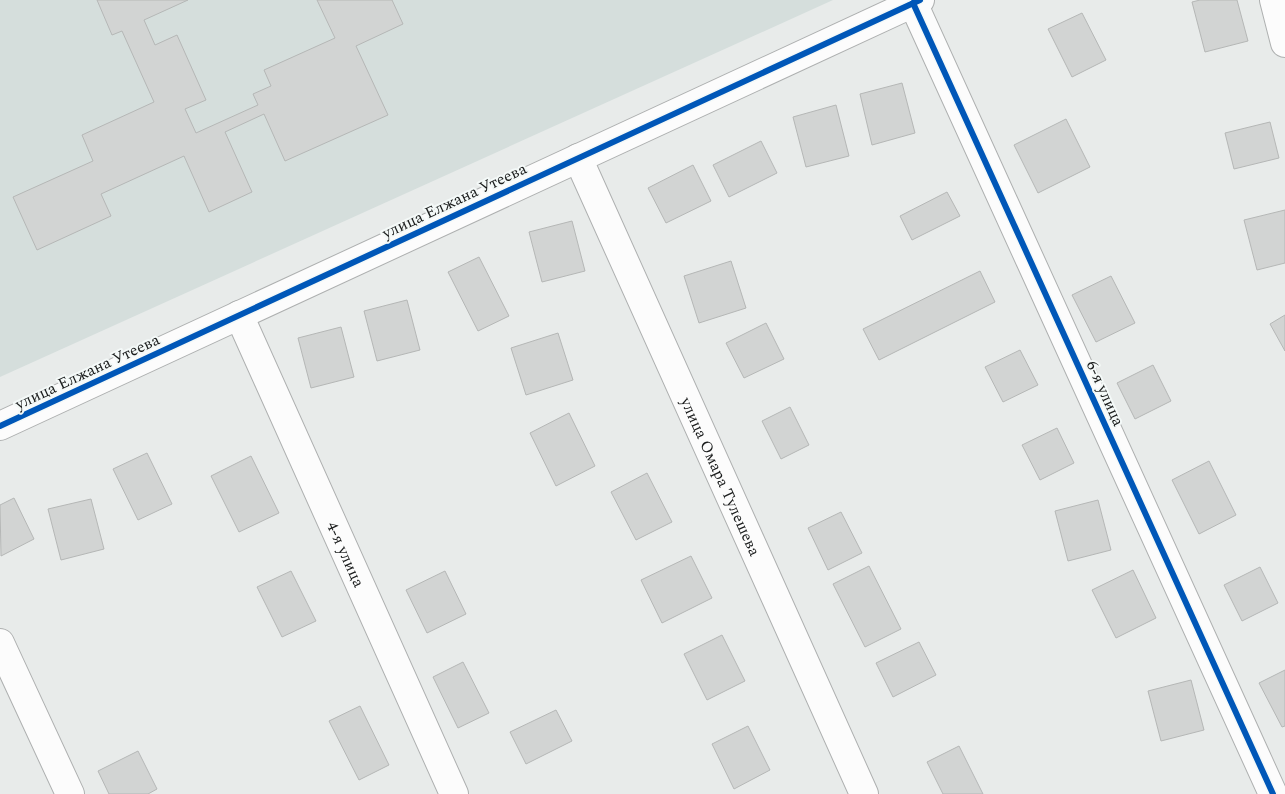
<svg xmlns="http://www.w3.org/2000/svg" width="1285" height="794" viewBox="0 0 1285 794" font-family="Spectral,serif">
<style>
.built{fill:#d5dedc}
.building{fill:#d2d4d3;stroke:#b5b7b6}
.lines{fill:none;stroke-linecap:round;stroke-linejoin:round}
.minor-casing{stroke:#aeb0b0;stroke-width:30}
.minor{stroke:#fcfcfc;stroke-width:28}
.cycleway-casing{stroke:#f4f9f8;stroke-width:9}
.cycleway{stroke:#0057b8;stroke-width:6}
.labels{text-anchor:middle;stroke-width:4;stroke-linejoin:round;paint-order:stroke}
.street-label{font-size:16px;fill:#191b1b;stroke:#f4f9f8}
</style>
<rect width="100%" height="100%" fill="#e8ebea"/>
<polygon class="built" points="0,0 833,0 0,377"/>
<g class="building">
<polygon points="97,0 188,0 144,20 155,45 177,35 206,100 185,109 196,133 258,105 253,94 271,86 264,70 335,38 317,0 392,0 403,24 356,46 388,115 285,161 264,114 225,132 252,192 209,212 184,156 101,194 111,216 37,250 13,197 93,161 82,135 154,102 122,31 112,35"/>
<polygon points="1200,0 1237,0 1248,41 1205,52 1192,2"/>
<polygon points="1082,13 1106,60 1072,77 1048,29"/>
<polygon points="902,83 915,133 872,145 860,94"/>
<polygon points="836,105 849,156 806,167 793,117"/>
<polygon points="1066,119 1090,167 1038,193 1014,145"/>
<polygon points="1270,122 1279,158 1234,169 1225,133"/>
<polygon points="761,141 777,173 729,197 713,165"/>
<polygon points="693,165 711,201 666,223 648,188"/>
<polygon points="947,192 960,216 912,240 900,216"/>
<polygon points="1285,210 1285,263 1257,270 1244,220"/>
<polygon points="572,221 585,271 542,282 529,232"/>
<polygon points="479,257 509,316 478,331 448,272"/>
<polygon points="731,261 746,308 699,323 684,276"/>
<polygon points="980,271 995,302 879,360 863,329"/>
<polygon points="1111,276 1135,323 1096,342 1072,295"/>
<polygon points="407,300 420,350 377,361 364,311"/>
<polygon points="1285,315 1285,351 1270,324"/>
<polygon points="766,323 784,359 744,378 726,343"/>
<polygon points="341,327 354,377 311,388 298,338"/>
<polygon points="558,333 573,380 526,395 511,348"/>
<polygon points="1020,350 1038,385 1003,402 985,367"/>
<polygon points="1153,365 1171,401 1135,419 1117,383"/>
<polygon points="790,407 809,445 781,459 762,421"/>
<polygon points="569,413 595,466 556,486 530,433"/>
<polygon points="1057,428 1074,463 1040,480 1022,445"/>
<polygon points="147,453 172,504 138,520 113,469"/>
<polygon points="251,456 279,513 239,532 211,476"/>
<polygon points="1209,461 1236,515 1199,534 1172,480"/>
<polygon points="647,473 672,522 636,540 611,492"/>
<polygon points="14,498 34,539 1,556 0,505"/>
<polygon points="91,499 104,549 61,560 48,509"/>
<polygon points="1098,500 1111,550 1068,561 1055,511"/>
<polygon points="841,512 862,553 828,570 808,528"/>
<polygon points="691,556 712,598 662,623 641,580"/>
<polygon points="869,566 901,629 865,647 833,584"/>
<polygon points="1260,567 1278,603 1242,621 1224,585"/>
<polygon points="1133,570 1156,618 1116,638 1092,590"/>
<polygon points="291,571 316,621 282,637 257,587"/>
<polygon points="445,571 466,614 427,633 406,590"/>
<polygon points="722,635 745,681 707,700 684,654"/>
<polygon points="919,642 936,675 893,697 876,663"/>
<polygon points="463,662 489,713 458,728 433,677"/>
<polygon points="1285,670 1285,726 1282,727 1259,683"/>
<polygon points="1191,680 1204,730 1161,741 1148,691"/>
<polygon points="360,706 389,765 359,780 329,721"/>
<polygon points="556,710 572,741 526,764 510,732"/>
<polygon points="748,726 770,770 734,789 712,744"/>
<polygon points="959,746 983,794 943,794 927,762"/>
<polygon points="138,751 157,789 148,794 109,794 98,771"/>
</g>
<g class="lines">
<g class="minor-casing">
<g id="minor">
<polyline points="1274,0 1285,43"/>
<polyline points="913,3 1273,794"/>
<path id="s1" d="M578,158L864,794"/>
<path id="s2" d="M239,315L454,794"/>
<polyline points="0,426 920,0"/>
<polyline points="0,643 70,794"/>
</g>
</g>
<use href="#minor" class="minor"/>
<g class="cycleway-casing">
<g id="cycleway">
<polyline points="913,3 1273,794"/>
<polyline points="0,426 920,0"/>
</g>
</g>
<use href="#cycleway" class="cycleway"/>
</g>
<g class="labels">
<g class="street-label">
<text transform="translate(454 200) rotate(-25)" y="6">улица Елжана Утеева</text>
<text transform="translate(87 371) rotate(-25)" y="6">улица Елжана Утеева</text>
<text transform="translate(1106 393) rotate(66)" y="6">6-я улица</text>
<text dy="6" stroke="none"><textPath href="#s1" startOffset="349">улица Омара Тулешева</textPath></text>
<text dy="6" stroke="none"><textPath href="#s2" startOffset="262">4-я улица</textPath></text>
</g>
</g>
</svg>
